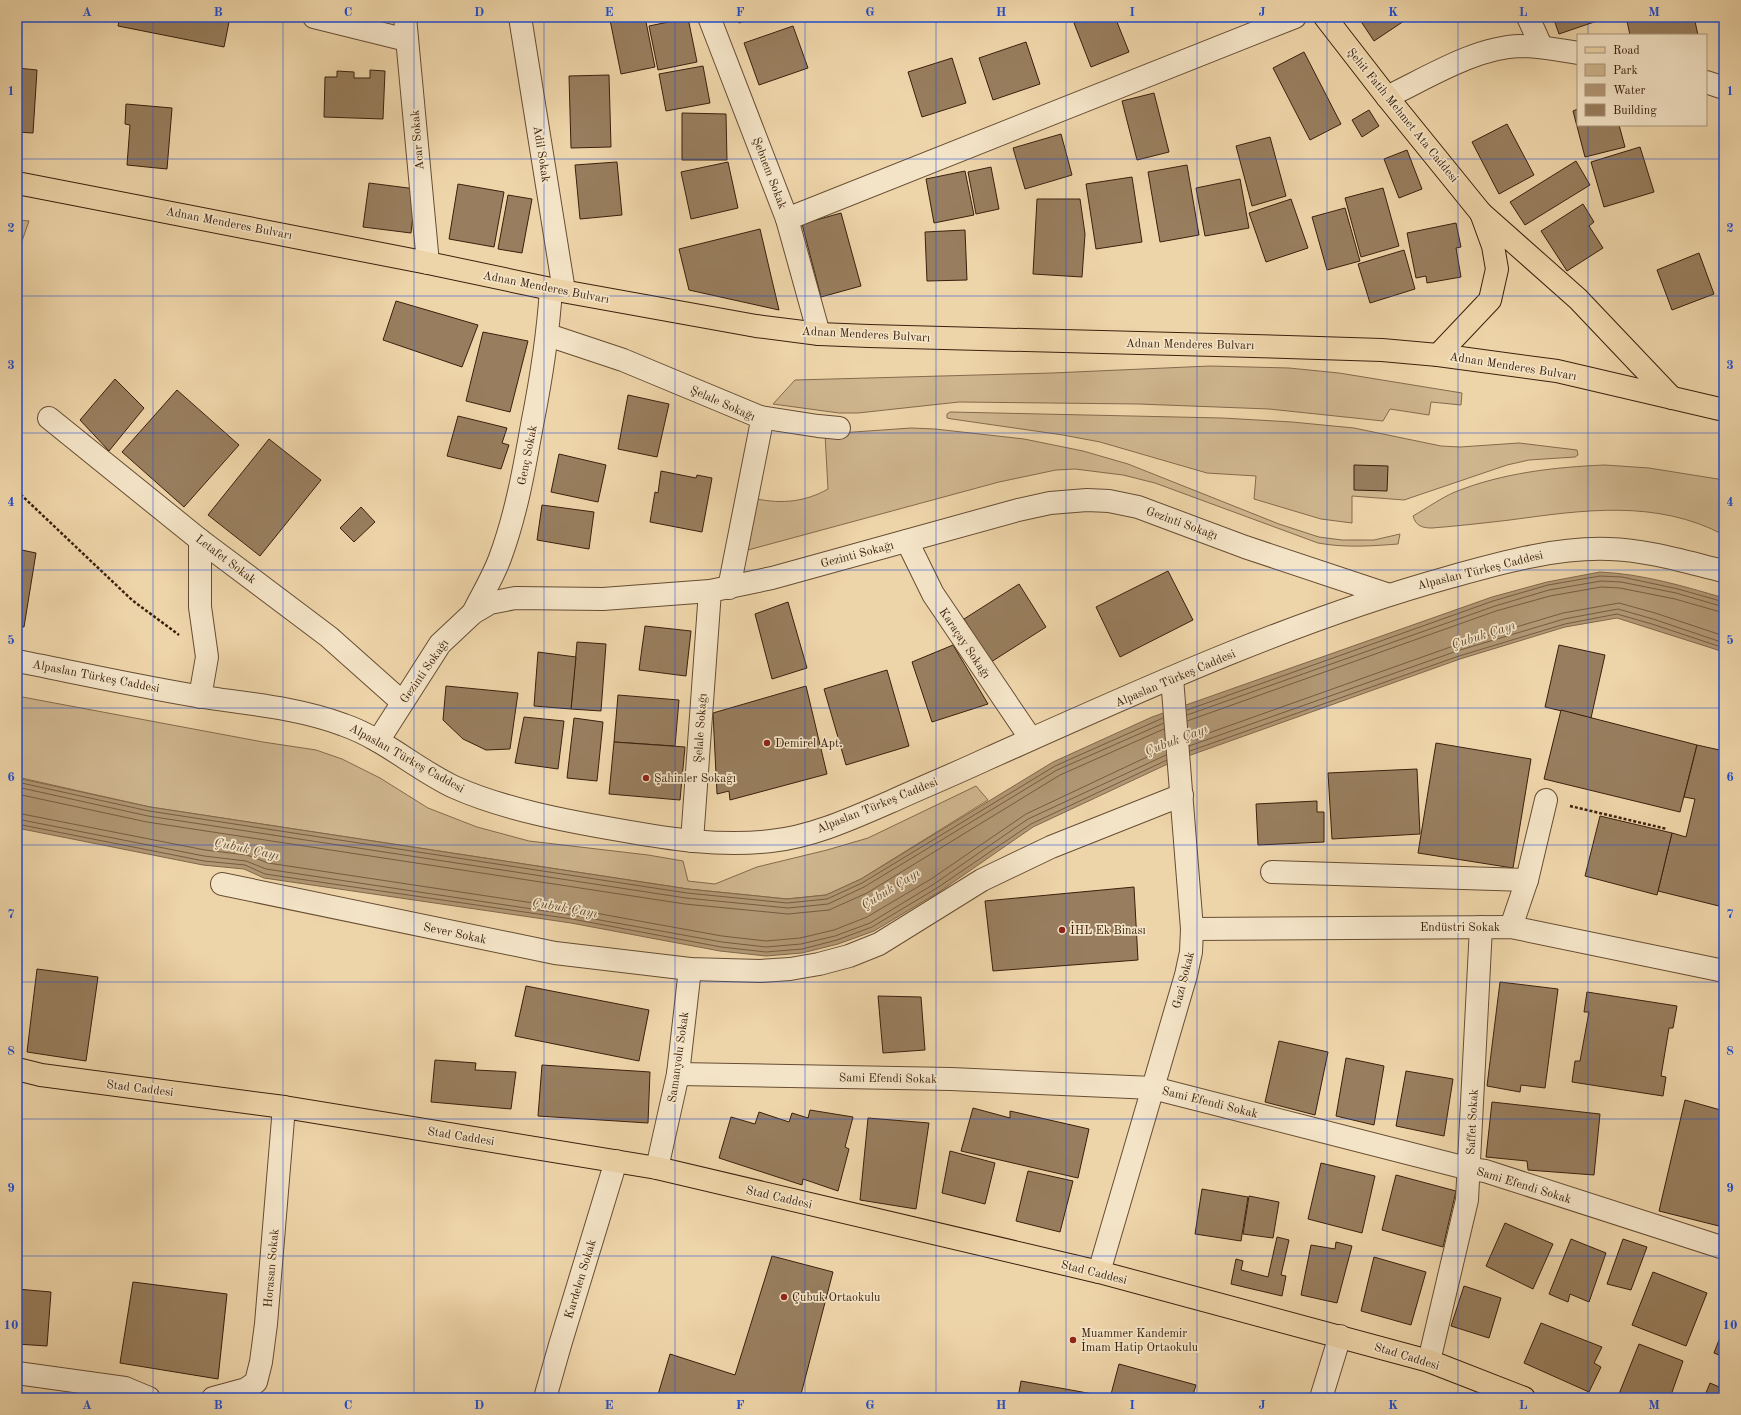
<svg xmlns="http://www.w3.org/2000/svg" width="1741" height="1415" viewBox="0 0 1741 1415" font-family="'Old Standard TT',serif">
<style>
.green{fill:#cfb68e;stroke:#846b4d}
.water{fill:#b19774;stroke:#81674a}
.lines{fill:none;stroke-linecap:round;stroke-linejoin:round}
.shore{stroke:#765c40;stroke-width:1}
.building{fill:#987e5e;stroke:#3a200c}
.minor-casing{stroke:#674d33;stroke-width:24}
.major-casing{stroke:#3a200c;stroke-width:24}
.path{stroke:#3a200c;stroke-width:2.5;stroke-dasharray:3 2;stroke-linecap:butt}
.minor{stroke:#f4e4c7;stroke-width:22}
.major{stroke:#eed5a9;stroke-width:22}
.grid{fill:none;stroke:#1d4ed8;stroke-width:1;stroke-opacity:0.55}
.poi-dot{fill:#8f2418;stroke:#f4e4c7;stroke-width:1.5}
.labels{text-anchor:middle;stroke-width:3.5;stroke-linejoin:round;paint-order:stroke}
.street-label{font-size:12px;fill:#3a200c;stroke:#f4e4c7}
.poi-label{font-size:12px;fill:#3a200c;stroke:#f4e4c7;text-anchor:start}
.water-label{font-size:13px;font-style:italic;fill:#644a30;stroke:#f4e4c7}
.neatline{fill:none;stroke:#1d4ed8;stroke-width:1.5}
.grid-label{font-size:13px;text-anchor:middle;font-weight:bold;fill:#1d4ed8}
</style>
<rect width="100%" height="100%" fill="#eed5a9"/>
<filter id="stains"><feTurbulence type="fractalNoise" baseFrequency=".005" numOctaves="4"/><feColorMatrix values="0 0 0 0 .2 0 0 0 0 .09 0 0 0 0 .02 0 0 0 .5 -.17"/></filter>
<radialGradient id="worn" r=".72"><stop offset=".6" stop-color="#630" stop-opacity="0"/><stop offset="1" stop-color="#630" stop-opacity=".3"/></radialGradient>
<g class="green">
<polygon points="17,220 29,221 17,255"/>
<polygon points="1210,366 1289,368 1339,373 1462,393 1461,405 1431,402 1429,415 1390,409 1383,421 1269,409 1139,404 959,402 858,413 839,413 773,404 795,380 1052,373"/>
<polygon points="950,412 1222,418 1292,422 1354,428 1441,446 1460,447 1519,443 1577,450 1578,455 1575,457 1529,460 1507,465 1404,500 1352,496 1352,523 1321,519 1254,499 1256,476 1207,473 1100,442 1063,435 952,419 947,418 947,414"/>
<path d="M911,428L935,429L1024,439L1083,451L1128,464L1279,524L1319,537L1342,540H1374L1400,534L1398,544C1371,546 1345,548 1318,543L1155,483L1123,475L1075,469L1056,470L999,482L748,550L757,499C782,504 805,502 828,489L825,434Z"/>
<path d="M1605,465L1649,468L1724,480V535C1656,499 1583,510 1510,520C1484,523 1458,526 1432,528C1422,528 1416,526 1413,516C1427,508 1441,498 1455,492C1502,473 1555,467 1605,465Z"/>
<polygon points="17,696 263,742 316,750 342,759 380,778 428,808 477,827 529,841 648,855 683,861 688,881 715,884 757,867 827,850 868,838 976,786 988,800 861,879 826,895 787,899 688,889 150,807 17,777"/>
</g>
<path class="water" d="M1600,572C1643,574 1683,586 1724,598V652L1617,618L1565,627L1460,659L1174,761L1033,827L939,892L874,931L838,944L802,953L766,956L720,951L571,923L264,878L244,869L203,865L17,828V778L150,807L688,889L787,899L826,895L861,879L1053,762L1152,717L1492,597L1547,582Z"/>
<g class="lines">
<g class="shore">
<polyline points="1187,710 1493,601 1548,585 1600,576 1622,577 1678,589 1724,602"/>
<polyline points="1187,715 1495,606 1549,590 1601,581 1621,582 1676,593 1724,607"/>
<polyline points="1187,721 1496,611 1550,596 1601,587 1620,588 1675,599 1724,613"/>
<polyline points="1189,740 1456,645 1563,613 1619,603 1655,613 1724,636"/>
<polyline points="1189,746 1457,651 1564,619 1618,609 1653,619 1724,643"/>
<polyline points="1190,751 1459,656 1565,624 1617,614 1652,624 1724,648"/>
<polyline points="17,782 149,811 687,893 787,903 827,899 862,883 1055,766 1163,718"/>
<polyline points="17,787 148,816 686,898 788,908 828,904 864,887 1057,770 1164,723"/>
<polyline points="17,794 147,822 685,904 788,914 829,910 867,893 1060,775 1164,729"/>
<polyline points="17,813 205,850 247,855 268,863 573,909 722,936 766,941 800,938 834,930 867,917 931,879 1026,814 1166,748"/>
<polyline points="17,819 204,856 246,861 266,869 572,915 722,942 766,947 801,944 835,936 870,923 934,884 1028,819 1166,755"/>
<polyline points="17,824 204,861 245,865 265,874 572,919 721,947 766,952 802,949 837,940 872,927 937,888 1031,824 1167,760"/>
</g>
</g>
<g class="building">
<polygon points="17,17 20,17 17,49"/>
<polygon points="120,17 230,17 224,47 118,26"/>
<polygon points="623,17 645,17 655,67 621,74 610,20"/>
<polygon points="737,17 756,17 739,23"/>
<polygon points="1089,17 1115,17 1129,52 1091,67 1074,23"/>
<polygon points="1358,17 1410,17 1374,41"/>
<polygon points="1553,17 1599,17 1600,20 1559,34"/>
<polygon points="1626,17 1694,17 1698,35 1630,35"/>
<polygon points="688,18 697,62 658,70 649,26"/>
<polygon points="793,26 808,68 759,85 744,43"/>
<polygon points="1026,42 1040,84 993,100 979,58"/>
<polygon points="1304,52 1341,124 1310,140 1273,68"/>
<polygon points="952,58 966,103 922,117 908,72"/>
<polygon points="703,66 710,103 666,111 659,74"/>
<polygon points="17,68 37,70 33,133 17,132"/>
<polygon points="370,70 385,71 383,119 324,117 325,77 337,77 337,71 354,72 354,78 370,78"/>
<polygon points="609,75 611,147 571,148 569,76"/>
<polygon points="1154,93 1169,152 1137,160 1122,101"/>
<polygon points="126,104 172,108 167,169 127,165 130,125 125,124"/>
<polygon points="1578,109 1578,125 1619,125 1625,147 1585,157 1573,111"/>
<polygon points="1369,110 1379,126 1362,137 1352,120"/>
<polygon points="682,113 726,114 727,160 682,160"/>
<polygon points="1507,124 1534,175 1499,194 1472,142"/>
<polygon points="1061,134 1072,175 1025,189 1013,148"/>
<polygon points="1270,137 1286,196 1252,206 1236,146"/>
<polygon points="1640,147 1654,192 1604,207 1591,162"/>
<polygon points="1407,150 1422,189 1399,198 1384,159"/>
<polygon points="1576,161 1590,185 1525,225 1510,202"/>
<polygon points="617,162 622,215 580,219 575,165"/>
<polygon points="728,162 738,208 691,219 681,172"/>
<polygon points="1187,165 1199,235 1160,242 1148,172"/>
<polygon points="991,167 999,209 976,214 968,172"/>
<polygon points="965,171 974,215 934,223 926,179"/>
<polygon points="1132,177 1142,242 1096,249 1086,184"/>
<polygon points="1240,179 1249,228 1205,236 1196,188"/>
<polygon points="369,183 416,189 411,233 363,227"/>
<polygon points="458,184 504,192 494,247 449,239"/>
<polygon points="1383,188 1399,246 1361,257 1345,198"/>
<polygon points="508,195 532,199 522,253 498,249"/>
<polygon points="1037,199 1080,199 1085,234 1082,277 1033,274"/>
<polygon points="1291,199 1308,248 1266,262 1249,213"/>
<polygon points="1583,204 1594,222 1589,226 1603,248 1567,271 1541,231"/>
<polygon points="1345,208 1360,261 1327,270 1312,217"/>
<polygon points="841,213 861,286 821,297 802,224"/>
<polygon points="1456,223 1461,247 1456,248 1461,277 1427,283 1426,276 1416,278 1407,233"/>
<polygon points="760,229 779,310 689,290 679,249"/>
<polygon points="965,230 967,280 927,281 925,232"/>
<polygon points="1404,250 1415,289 1370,303 1358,264"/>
<polygon points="1699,253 1714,294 1672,310 1657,270"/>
<polygon points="396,301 478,325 462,367 383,340"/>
<polygon points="483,332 528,341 510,412 466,401"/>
<polygon points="115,379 144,408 109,451 80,420"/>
<polygon points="177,390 239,445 184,507 122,452"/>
<polygon points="628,395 669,404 657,457 618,449"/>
<polygon points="458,416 507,428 502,443 509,445 501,469 447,456"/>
<polygon points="269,439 321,480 260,556 208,515"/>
<polygon points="559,454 606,465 598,502 551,492"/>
<polygon points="1354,465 1388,466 1387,491 1354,490"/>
<polygon points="661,471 696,478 697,475 712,478 702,532 650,522 655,492 658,493"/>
<polygon points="542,505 594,512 589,549 537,540"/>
<polygon points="361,507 375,522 354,542 340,528"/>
<polygon points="17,549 36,553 24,627 17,626"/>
<polygon points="1168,571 1193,620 1120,657 1096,607"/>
<polygon points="1019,584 1046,627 991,662 964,619"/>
<polygon points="788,602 807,668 772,679 755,614"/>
<polygon points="645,626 691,631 686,676 639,670"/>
<polygon points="577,642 606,644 601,711 571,709"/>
<polygon points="953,645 988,704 932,722 912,662"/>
<polygon points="1559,645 1605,655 1591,718 1545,707"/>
<polygon points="538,652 576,657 571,709 534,706"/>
<polygon points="887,670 909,746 846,765 824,689"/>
<polygon points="446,686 518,693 510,749 486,750 463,739 443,720"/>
<polygon points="806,686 827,774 730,800 729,791 717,794 713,713"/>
<polygon points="618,695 679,700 675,746 614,742"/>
<polygon points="1561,710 1697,745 1680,812 1544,779"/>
<polygon points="524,717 564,721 558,769 515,763"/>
<polygon points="574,718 603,722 597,781 567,778"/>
<polygon points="614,742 685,747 680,800 609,794"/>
<polygon points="1436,743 1531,759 1513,868 1418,853"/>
<polygon points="1697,745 1724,751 1724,886 1719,906 1658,891 1672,833 1686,837 1695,799 1684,797"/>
<polygon points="1417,769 1420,834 1332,839 1328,773"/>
<polygon points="1317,801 1317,812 1324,812 1324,842 1258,845 1256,804"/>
<polygon points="1600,816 1672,833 1657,895 1585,876"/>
<polygon points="1134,887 1138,960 993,971 985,901"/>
<polygon points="37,969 98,977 86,1061 27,1052"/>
<polygon points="1500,982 1558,989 1545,1088 1521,1085 1520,1092 1487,1086"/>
<polygon points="526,986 649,1010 639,1061 515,1036"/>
<polygon points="1587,992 1677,1006 1673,1028 1669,1028 1661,1076 1666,1077 1663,1096 1572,1082 1575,1061 1580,1061 1589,1012 1584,1012"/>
<polygon points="878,996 921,997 925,1050 883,1053"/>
<polygon points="1279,1041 1328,1052 1315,1115 1265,1102"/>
<polygon points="1346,1058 1384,1066 1374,1125 1336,1116"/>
<polygon points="435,1060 476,1063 475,1070 516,1072 511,1109 431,1102"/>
<polygon points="542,1065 650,1072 648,1123 538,1116"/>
<polygon points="1406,1071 1453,1079 1444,1136 1396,1126"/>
<polygon points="1685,1100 1724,1111 1724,1206 1719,1226 1659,1211"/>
<polygon points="1492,1102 1600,1114 1594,1175 1528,1170 1527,1161 1486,1157"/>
<polygon points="973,1108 1010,1118 1010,1111 1089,1129 1078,1178 961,1151"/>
<polygon points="810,1110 853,1117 845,1147 849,1149 838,1191 803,1179 802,1185 719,1158 731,1117 755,1124 759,1112 789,1122 792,1113 808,1118"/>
<polygon points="868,1118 929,1123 916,1209 860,1200"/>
<polygon points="950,1151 995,1163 985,1204 942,1193"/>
<polygon points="1321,1163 1375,1176 1362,1233 1308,1219"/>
<polygon points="1028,1171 1073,1181 1060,1232 1016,1221"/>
<polygon points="1396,1175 1456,1191 1443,1247 1382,1230"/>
<polygon points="1202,1189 1248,1197 1241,1241 1195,1234"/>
<polygon points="1249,1196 1279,1202 1273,1238 1243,1234"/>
<polygon points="1505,1223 1553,1244 1533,1289 1486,1266"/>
<polygon points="1277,1237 1289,1240 1281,1275 1286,1276 1282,1296 1231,1284 1236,1259 1243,1261 1241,1270 1268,1277"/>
<polygon points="1571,1239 1606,1253 1589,1302 1570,1294 1568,1302 1549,1294"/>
<polygon points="1623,1239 1647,1247 1631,1290 1607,1284"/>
<polygon points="1336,1242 1352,1246 1337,1303 1301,1295 1311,1245 1335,1249"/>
<polygon points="772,1256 833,1272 800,1398 657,1398 670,1354 735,1375"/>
<polygon points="1374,1257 1426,1272 1411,1325 1361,1311"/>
<polygon points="1653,1272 1707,1293 1686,1346 1632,1325"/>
<polygon points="133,1282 227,1294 218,1379 120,1363"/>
<polygon points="1464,1286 1501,1298 1489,1338 1451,1326"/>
<polygon points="17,1289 51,1292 47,1346 17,1344"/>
<polygon points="1541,1323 1602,1347 1594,1363 1601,1367 1589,1392 1524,1363"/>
<polygon points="1724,1327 1724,1357 1714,1353"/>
<polygon points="1639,1344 1683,1361 1670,1398 1629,1398 1619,1394"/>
<polygon points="1119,1364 1196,1385 1192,1398 1110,1398"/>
<polygon points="1021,1381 1093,1394 1092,1398 1018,1398"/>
<polygon points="1710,1383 1724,1389 1724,1398 1704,1398"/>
</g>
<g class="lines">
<g class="minor-casing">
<g id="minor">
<polyline points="314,17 407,40"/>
<polyline points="405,17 428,263"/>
<polyline points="520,17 564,291"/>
<polyline points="709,17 787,219 819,334"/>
<polyline points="1528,17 1541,46"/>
<polyline points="1706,82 1724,88"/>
<path d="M1387,97C1427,78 1476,47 1520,46C1540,46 1559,50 1578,53"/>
<polyline points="787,219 1295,17"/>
<polyline points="548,335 623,360 760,417 761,426 729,588"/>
<polyline points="760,417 818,426 839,428"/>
<polyline points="49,418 200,540 329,637 402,702"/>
<polyline points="907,541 933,594 1031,739"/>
<path d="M473,613C482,595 493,577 500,558C516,515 524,470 532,425C541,380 548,335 551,289"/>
<path d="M17,661C79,673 141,687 203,697C250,704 299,708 344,725C384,739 416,769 454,787C503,809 566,821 619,830C669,839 720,847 771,841C812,837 853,818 890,802C923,787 957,773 989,758C1139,691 1291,621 1450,577C1501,563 1556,547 1609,549C1648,550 1686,562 1724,571"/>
<polyline points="200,697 207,657 200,607 200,540"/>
<polyline points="378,741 440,644 473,613 490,603 515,598 603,599 710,591 772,578 1018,510 1050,503 1087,500 1109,501 1138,507 1245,547 1386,594"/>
<polyline points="692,841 710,591"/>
<polyline points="1272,872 1527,880"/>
<polyline points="222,884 555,953 690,969 760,971 790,969 819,964 849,956 879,944 982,880 1051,847 1182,795"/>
<polyline points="1511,927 1527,880 1546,800"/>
<polyline points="1192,929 1511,927 1724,971"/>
<polyline points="678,1074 951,1079 1153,1088 1470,1169 1485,1171 1724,1248"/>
<polyline points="657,1168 678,1074 690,969"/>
<polyline points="1099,1272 1186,975 1191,952 1192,929 1172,678"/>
<polyline points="1429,1361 1467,1200 1481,927"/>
<polyline points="17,1373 125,1388 149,1398"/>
<polyline points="213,1398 246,1389 256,1382 261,1362 266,1324 284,1107"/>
<polyline points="545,1398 560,1345 616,1161"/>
<polyline points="1321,1398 1340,1336"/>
</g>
</g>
<g class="major-casing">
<g id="major">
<polyline points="1325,17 1387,97 1481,213"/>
<polyline points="17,183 428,263 551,289 756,326 819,334 869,336 1287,347 1382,350 1438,355 1557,371 1724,410"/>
<polyline points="1438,355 1490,300 1497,269 1493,246 1481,213 1578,299 1672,398"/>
<polyline points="17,1069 41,1075 284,1107 657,1168 1099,1272 1429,1361 1524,1398"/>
</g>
</g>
<g class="path">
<polyline points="17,491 132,600 179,635"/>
<polyline points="1570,806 1667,829"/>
</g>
<use href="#minor" class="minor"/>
<use href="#major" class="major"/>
</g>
<path class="grid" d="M153,17V1398M283,17V1398M414,17V1398M544,17V1398M675,17V1398M805,17V1398M936,17V1398M1066,17V1398M1197,17V1398M1327,17V1398M1458,17V1398M1588,17V35M1588,125V1398M17,159H1724M17,296H1724M17,433H1724M17,570H1724M17,708H1724M17,845H1724M17,982H1724M17,1119H1724M17,1256H1724"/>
<g class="poi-dot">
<circle cx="767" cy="743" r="4"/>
<circle cx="646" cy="778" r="4"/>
<circle cx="1062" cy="930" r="4"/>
<circle cx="784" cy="1297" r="4"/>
<circle cx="1073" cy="1340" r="4"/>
</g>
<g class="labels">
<g class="street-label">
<text transform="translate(1403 115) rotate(51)" y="4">Şehit Fatih Mehmet Ata Caddesi</text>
<text transform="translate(417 140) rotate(-95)" y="4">Acar Sokak</text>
<text transform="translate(542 154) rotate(81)" y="4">Adil Sokak</text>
<text transform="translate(770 173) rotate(69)" y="4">Şebnem Sokak</text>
<text transform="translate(229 223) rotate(11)" y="4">Adnan Menderes Bulvarı</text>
<text transform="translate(546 287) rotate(11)" y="4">Adnan Menderes Bulvarı</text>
<text transform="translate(866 334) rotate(3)" y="4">Adnan Menderes Bulvarı</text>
<text transform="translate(1190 344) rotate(1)" y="4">Adnan Menderes Bulvarı</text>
<text transform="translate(1513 366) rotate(9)" y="4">Adnan Menderes Bulvarı</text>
<text transform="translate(723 403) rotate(24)" y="4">Şelale Sokağı</text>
<text transform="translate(527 455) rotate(-79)" y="4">Genç Sokak</text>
<text transform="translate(1182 523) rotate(20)" y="4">Gezinti Sokağı</text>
<text transform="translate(857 554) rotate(-15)" y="4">Gezinti Sokağı</text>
<text transform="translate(226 559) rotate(37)" y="4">Letafet Sokak</text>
<text transform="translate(1480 570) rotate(-14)" y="4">Alpaslan Türkeş Caddesi</text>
<text transform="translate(965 643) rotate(56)" y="4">Karaçay Sokağı</text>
<text transform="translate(424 671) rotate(-55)" y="4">Gezinti Sokağı</text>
<text transform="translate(96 676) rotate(11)" y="4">Alpaslan Türkeş Caddesi</text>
<text transform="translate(1175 678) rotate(-23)" y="4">Alpaslan Türkeş Caddesi</text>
<text transform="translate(700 728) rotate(-86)" y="4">Şelale Sokağı</text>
<text transform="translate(407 758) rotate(29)" y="4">Alpaslan Türkeş Caddesi</text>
<text transform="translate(877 805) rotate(-22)" y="4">Alpaslan Türkeş Caddesi</text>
<text x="1460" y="931">Endüstri Sokak</text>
<text transform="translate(455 933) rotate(12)" y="4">Sever Sokak</text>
<text transform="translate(1183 980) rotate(-76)" y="4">Gazi Sokak</text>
<text transform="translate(678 1057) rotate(-82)" y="4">Samanyolu Sokak</text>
<text transform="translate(888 1078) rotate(1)" y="4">Sami Efendi Sokak</text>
<text transform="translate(140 1088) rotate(7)" y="4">Stad Caddesi</text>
<text transform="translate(1210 1102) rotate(14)" y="4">Sami Efendi Sokak</text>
<text transform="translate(1472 1122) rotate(-87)" y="4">Saffet Sokak</text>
<text transform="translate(461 1136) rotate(9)" y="4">Stad Caddesi</text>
<text transform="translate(1524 1185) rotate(17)" y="4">Sami Efendi Sokak</text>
<text transform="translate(779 1197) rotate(13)" y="4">Stad Caddesi</text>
<text transform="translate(271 1268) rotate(-85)" y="4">Horasan Sokak</text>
<text transform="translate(1094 1272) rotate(14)" y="4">Stad Caddesi</text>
<text transform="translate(580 1279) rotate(-73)" y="4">Kardelen Sokak</text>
<text transform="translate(1407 1356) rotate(17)" y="4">Stad Caddesi</text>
</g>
<g class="poi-label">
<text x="775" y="747">Demirel Apt.</text>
<text x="654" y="782">Şahinler Sokağı</text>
<text x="1070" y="934">İHL Ek Binası</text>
<text x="792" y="1301">Çubuk Ortaokulu</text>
<text x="1081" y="1337">Muammer Kandemir<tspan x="1081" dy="14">İmam Hatip Ortaokulu</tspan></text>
</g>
<g class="water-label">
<text transform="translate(1483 634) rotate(-18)" y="5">Çubuk Çayı</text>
<text transform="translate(1176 739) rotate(-21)" y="5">Çubuk Çayı</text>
<text transform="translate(247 848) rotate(12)" y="5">Çubuk Çayı</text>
<text transform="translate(890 888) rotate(-32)" y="5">Çubuk Çayı</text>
<text transform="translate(565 907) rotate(10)" y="5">Çubuk Çayı</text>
</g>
</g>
<rect width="1741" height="1415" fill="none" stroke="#eed5a9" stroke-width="44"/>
<rect x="1577" y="34" width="130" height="92" fill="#f4e4c7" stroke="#aa967c"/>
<rect x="1585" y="47" width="20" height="6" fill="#eed5a9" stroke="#aa967c"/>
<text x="1613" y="54" font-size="12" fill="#3a200c">Road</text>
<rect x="1585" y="64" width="20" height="12" fill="#cfb68e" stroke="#aa967c"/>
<text x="1613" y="74" font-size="12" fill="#3a200c">Park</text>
<rect x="1585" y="84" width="20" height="12" fill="#b19774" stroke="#aa967c"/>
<text x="1613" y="94" font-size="12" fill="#3a200c">Water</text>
<rect x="1585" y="104" width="20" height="12" fill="#987e5e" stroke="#aa967c"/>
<text x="1613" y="114" font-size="12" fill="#3a200c">Building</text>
<rect x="22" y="22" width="1697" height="1371" class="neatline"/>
<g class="grid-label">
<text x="87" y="16">A</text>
<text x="218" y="16">B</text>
<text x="348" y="16">C</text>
<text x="479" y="16">D</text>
<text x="609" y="16">E</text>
<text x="740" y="16">F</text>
<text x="870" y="16">G</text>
<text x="1001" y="16">H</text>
<text x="1132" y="16">I</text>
<text x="1262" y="16">J</text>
<text x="1393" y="16">K</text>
<text x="1523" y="16">L</text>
<text x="1654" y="16">M</text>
<text x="11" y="95">1</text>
<text x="1730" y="95">1</text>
<text x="11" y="232">2</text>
<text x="1730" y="232">2</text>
<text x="11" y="369">3</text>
<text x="1730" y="369">3</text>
<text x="11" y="506">4</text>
<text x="1730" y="506">4</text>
<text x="11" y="644">5</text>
<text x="1730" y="644">5</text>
<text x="11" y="781">6</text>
<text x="1730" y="781">6</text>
<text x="11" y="918">7</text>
<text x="1730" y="918">7</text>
<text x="11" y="1055">8</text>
<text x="1730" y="1055">8</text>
<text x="11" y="1192">9</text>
<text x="1730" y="1192">9</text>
<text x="11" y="1329">10</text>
<text x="1730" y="1329">10</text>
<text x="87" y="1409">A</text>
<text x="218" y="1409">B</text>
<text x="348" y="1409">C</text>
<text x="479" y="1409">D</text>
<text x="609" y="1409">E</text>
<text x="740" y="1409">F</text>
<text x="870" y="1409">G</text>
<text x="1001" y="1409">H</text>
<text x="1132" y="1409">I</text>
<text x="1262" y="1409">J</text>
<text x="1393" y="1409">K</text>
<text x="1523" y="1409">L</text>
<text x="1654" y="1409">M</text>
</g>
<rect width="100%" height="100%" filter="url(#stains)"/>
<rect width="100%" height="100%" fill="url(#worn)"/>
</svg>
